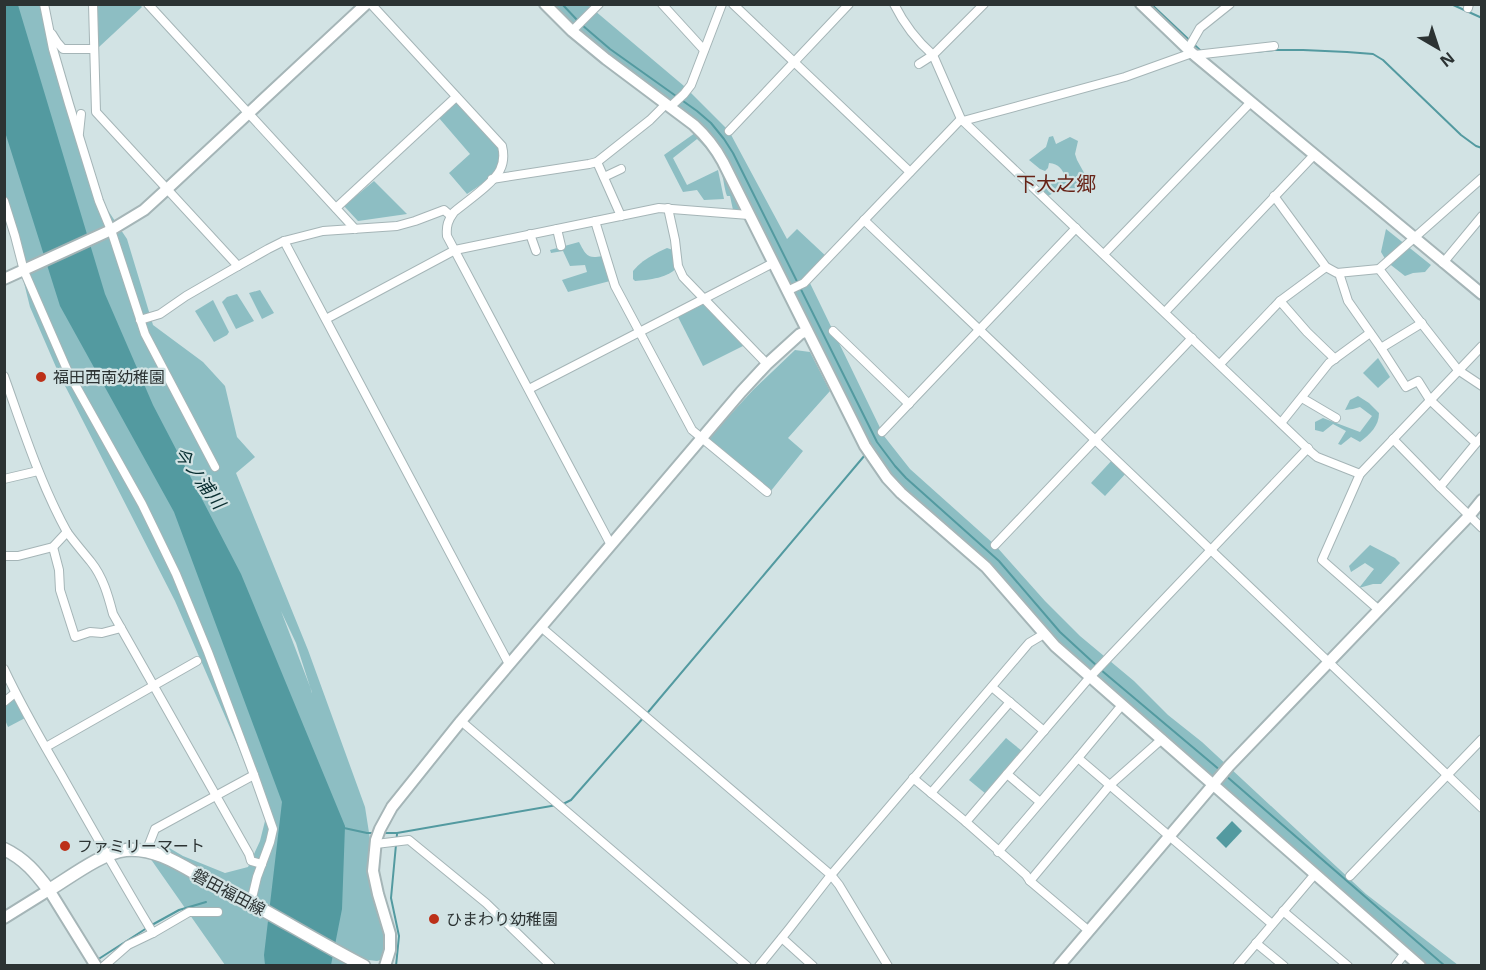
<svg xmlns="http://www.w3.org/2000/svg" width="1486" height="970" viewBox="0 0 1486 970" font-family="'Open Sans','Noto Sans JP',sans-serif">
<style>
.green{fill:#8dbec3;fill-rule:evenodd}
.water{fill:#539aa0}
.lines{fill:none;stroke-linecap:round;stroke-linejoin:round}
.stream{stroke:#539aa0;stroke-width:2}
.street-casing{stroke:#a5b5b7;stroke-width:10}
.secondary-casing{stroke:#a5b5b7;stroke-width:14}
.primary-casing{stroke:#a5b5b7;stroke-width:15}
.street{stroke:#fff;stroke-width:8}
.secondary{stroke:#fff;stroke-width:10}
.primary{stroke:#fff;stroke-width:12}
.poi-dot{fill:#bc3018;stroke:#d2e3e4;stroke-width:2}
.labels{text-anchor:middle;stroke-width:4.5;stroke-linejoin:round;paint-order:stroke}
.poi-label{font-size:16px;fill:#2c3333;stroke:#d2e3e4;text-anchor:start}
.street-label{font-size:16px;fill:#2c3333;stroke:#d2e3e4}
.water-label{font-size:18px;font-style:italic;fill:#0a2f32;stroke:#d2e3e4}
.quarter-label{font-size:20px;fill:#672317;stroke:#d2e3e4}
</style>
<rect width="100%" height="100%" fill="#d2e3e4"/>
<g class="green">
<path d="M4,5H42L97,194L127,239L153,325L203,362L225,386L237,437L255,457L236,473L308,650L365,807L370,839L375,852L388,958L377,961L360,959L358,966L225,965L150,858L166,846L183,856L225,873L248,867L260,841L267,813L175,601L59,374L30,307L5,206ZM281,611L296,643L312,693V692Z"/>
<polygon points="94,5 140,5 142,7 99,47"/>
<path d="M548,5H588L684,86L729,131L787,239L797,229L828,258L808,279L884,436L910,469L995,545L1045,601L1080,636L1134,681L1168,715L1202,742L1366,894L1458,965H1420L1088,675L989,564L883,473L742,210H733L730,196H727C724,188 724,179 721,172C716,159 707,148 697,139L673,158L687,185L718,170L724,199L704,200L697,190L683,192L664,155L695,133L710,147L704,134Z"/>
<polygon points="459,99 502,146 501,167 492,177 467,194 449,173 470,154 439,118"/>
<path d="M1053,136L1056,144L1070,137L1078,141L1075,154L1077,160L1088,180C1078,198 1069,190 1053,193C1052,194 1046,197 1044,198L1039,193L1042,181C1049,179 1056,184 1064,182L1066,178C1062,169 1059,164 1049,163L1048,168L1045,171L1040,169L1029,160L1046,147L1049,137Z"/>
<polygon points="374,181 407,214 358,221 344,206"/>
<polygon points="1386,229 1431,265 1425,272 1413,273 1405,276 1387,262 1381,252"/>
<path d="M579,242C586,255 587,259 602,256L610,281L568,292L562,280L587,272L585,265L570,266L563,251L551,253L550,250Z"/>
<path d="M667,248L673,250L678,266C670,278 648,280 635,281L633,279V271C642,260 654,254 667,248Z"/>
<polygon points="260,290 274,313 262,319 249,293"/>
<polygon points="237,294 254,321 236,329 222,302 227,297"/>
<polygon points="705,299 745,345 703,366 677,315"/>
<polygon points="213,300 229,332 227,335 214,342 195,311"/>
<polygon points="795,350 810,352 830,391 788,438 803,451 770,492 708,439 753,390"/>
<polygon points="1378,358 1390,377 1378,388 1363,373"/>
<path d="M1358,396L1369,403L1379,413C1379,426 1370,434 1360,442L1351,437L1341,445L1338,444L1346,431L1333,424L1323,432L1315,430V422L1323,418L1360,432L1372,416L1360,407L1353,409L1345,410L1350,400Z"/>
<polygon points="1114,458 1128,471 1105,496 1091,483"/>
<polygon points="1370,545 1395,558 1400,563 1381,584 1373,584 1359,588 1374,569 1365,563 1351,572 1349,566"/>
<polygon points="15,693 27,717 8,727 5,720 5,702"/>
<polygon points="1006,738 1022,751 986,794 969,780"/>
</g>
<g class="water">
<polygon points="4,5 18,5 105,294 153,405 241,574 345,826 342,909 331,965 265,965 264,955 282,802 174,512 60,306 5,132"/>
<polygon points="1232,821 1242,831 1226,848 1216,838"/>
</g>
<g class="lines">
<g class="stream">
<polyline points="562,4 578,21"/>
<polyline points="1151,4 1202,52"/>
<polyline points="1451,4 1482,18"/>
<polyline points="582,25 610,49 697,111 711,123 724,139 733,153 877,442 895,466 906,478 999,561 1060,632 1097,666"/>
<polyline points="1254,52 1274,50 1303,50 1347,52 1373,54 1383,60 1461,135 1476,146 1482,148"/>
<polyline points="1101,670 1221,771"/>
<polyline points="1225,775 1445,966"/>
<polyline points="563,804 571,800 644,717 865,455"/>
<polyline points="344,828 367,833 374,833"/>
<polyline points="382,833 397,833 557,805"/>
<polyline points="97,960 150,926 179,910 206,902"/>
<polyline points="396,966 399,936 391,898 397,834"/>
</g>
<g class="street-casing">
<g id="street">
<polyline points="44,4 53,49 69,104 99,201 111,230 145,334 215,467"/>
<polyline points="93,4 96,112 238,266"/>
<polyline points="148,4 355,229"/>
<path d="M371,4L502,146C504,154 504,162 500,170C494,183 466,202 454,212C448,220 446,226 447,236L611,545"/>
<polyline points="662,4 704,50"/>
<polyline points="733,4 910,172"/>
<path d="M894,4C904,24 917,41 933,55L919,64"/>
<polyline points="984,4 933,55 961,119 1311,452 1317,457 1360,474"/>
<polyline points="1468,8 1469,4"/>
<polyline points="572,31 599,4"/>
<polyline points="52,34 57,42 63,49 94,49"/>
<polyline points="1188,49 1200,28 1230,4"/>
<polyline points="1195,55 1274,46"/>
<polyline points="670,107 684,94 691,85 722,4"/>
<polyline points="963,121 1125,77 1192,53"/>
<polyline points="729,131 849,4"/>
<polyline points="79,133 81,114"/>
<polyline points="597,162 621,216"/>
<polyline points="604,177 621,169"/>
<polyline points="492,179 589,164 597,162 650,120 666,104"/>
<polyline points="1274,196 1326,267 1337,273 1379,269 1482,178"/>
<polyline points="4,201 15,236 24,271 68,372 142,504 176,574 208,652 254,775 273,829 270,842 257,877 251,902"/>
<polyline points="336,208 456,97"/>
<polyline points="668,208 675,240 678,266 683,277 767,364"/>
<polyline points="864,220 1482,808"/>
<polyline points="595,221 615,286 692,430 767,492"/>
<polyline points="557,229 561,246"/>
<polyline points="530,234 536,251"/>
<polyline points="284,241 509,664"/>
<polyline points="1104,254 1251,102"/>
<polyline points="1443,263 1482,216"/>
<polyline points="1379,269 1458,370 1482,386"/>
<polyline points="1339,273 1348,301 1381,348 1406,387 1418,381 1430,400 1476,443"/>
<polyline points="787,291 804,283 961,119"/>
<polyline points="1280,301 1307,332 1335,359"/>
<polyline points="1165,312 1314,155"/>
<polyline points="326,319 455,250 659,208 749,215"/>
<polyline points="140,320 160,314 186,296 238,266 268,249 284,241 323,231 397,226 415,221 444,210 451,216"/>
<polyline points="833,331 909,404"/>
<polyline points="1381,348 1422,323"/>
<polyline points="1220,364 1280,301 1326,267"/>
<path d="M4,376C23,429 40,483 67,532L53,547L18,556H4"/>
<polyline points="529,389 773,263"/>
<polyline points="1302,398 1336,418"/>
<polyline points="1281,423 1329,363 1370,333"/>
<polyline points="882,432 1076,228"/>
<polyline points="1393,439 1440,487 1482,436"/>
<polyline points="4,479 38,471"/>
<polyline points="1440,487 1482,528"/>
<path d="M67,532C75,543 83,552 91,562C103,577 108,595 113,614L249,854L251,861L262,864"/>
<polyline points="995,545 1192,338"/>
<polyline points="53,547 59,570 60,590 75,637 90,632 102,633 121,628"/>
<polyline points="1379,610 1322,560 1360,474 1482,346"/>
<polyline points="541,627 831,875 839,885 888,966"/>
<path d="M4,669C21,705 41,740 61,774C91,827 121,880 153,933"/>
<polyline points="992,687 1044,731"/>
<polyline points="4,702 15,693"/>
<polyline points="461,721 747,966"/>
<polyline points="46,747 197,661"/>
<polyline points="1078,758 1272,924"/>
<polyline points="1007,774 1040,802"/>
<polyline points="913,778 966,822 1026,875 1030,881 1089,931"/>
<polyline points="931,793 1010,702"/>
<polyline points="966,822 1090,677 1308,448"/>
<polyline points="376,844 409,840 486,903 551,966"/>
<polyline points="146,852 155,829 254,775"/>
<polyline points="998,852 1078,758 1122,705"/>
<polyline points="1350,876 1482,739"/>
<polyline points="1030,881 1110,785 1162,739"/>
<polyline points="1283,911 1348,966"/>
<polyline points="782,938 813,966"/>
<polyline points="1256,943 1284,966"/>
<polyline points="104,966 128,945 153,933 189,912 218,912"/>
<polyline points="759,966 789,929 831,875 1029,643 1044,634"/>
<polyline points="1237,966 1315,874"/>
<polyline points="1395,966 1405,953"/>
</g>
</g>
<g class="secondary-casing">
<g id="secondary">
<path d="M545,4L572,31L606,59L694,125C706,136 715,147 723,162L865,446L887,478L901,493L986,567L1055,646L1420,966"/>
<polyline points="1141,4 1192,53 1482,294"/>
<polyline points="4,279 111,230 144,210 167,189 366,4"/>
<polyline points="4,918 49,890 96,966"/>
<polyline points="385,966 390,950 390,934 378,894 373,871 376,840 380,829 392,807 461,721 741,392 767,364 800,334 807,331"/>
<polyline points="1059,966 1229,766 1469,516 1482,500"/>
</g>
</g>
<g class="primary-casing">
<path id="primary" d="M4,849C25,859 36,873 49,890C69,878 103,852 126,850C157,847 185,868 211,882C263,908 312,939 364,966"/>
</g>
<use href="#street" class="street"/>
<use href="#secondary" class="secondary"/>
<use href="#primary" class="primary"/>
</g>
<g class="poi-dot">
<circle cx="41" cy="377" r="6"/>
<circle cx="65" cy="846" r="6"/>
<circle cx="434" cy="919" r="6"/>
</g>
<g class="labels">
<g class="poi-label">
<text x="53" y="383">福田西南幼稚園</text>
<text x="77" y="852">ファミリーマート</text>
<text x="446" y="925">ひまわり幼稚園</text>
</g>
<g class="street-label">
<text transform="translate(229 892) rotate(28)" y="6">磐田福田線</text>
</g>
<g class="water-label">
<text transform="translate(199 478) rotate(53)" y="6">今ノ浦川</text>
</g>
<g class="quarter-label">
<text x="1056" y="191">下大之郷</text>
</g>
</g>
<rect width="1486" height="970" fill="none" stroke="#2c3333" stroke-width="12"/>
<g transform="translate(1438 48) rotate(141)" stroke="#d2e3e4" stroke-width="4.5" paint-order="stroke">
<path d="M0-4.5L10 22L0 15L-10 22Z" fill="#2c3333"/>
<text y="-9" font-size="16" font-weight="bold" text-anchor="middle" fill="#2c3333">N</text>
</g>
</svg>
